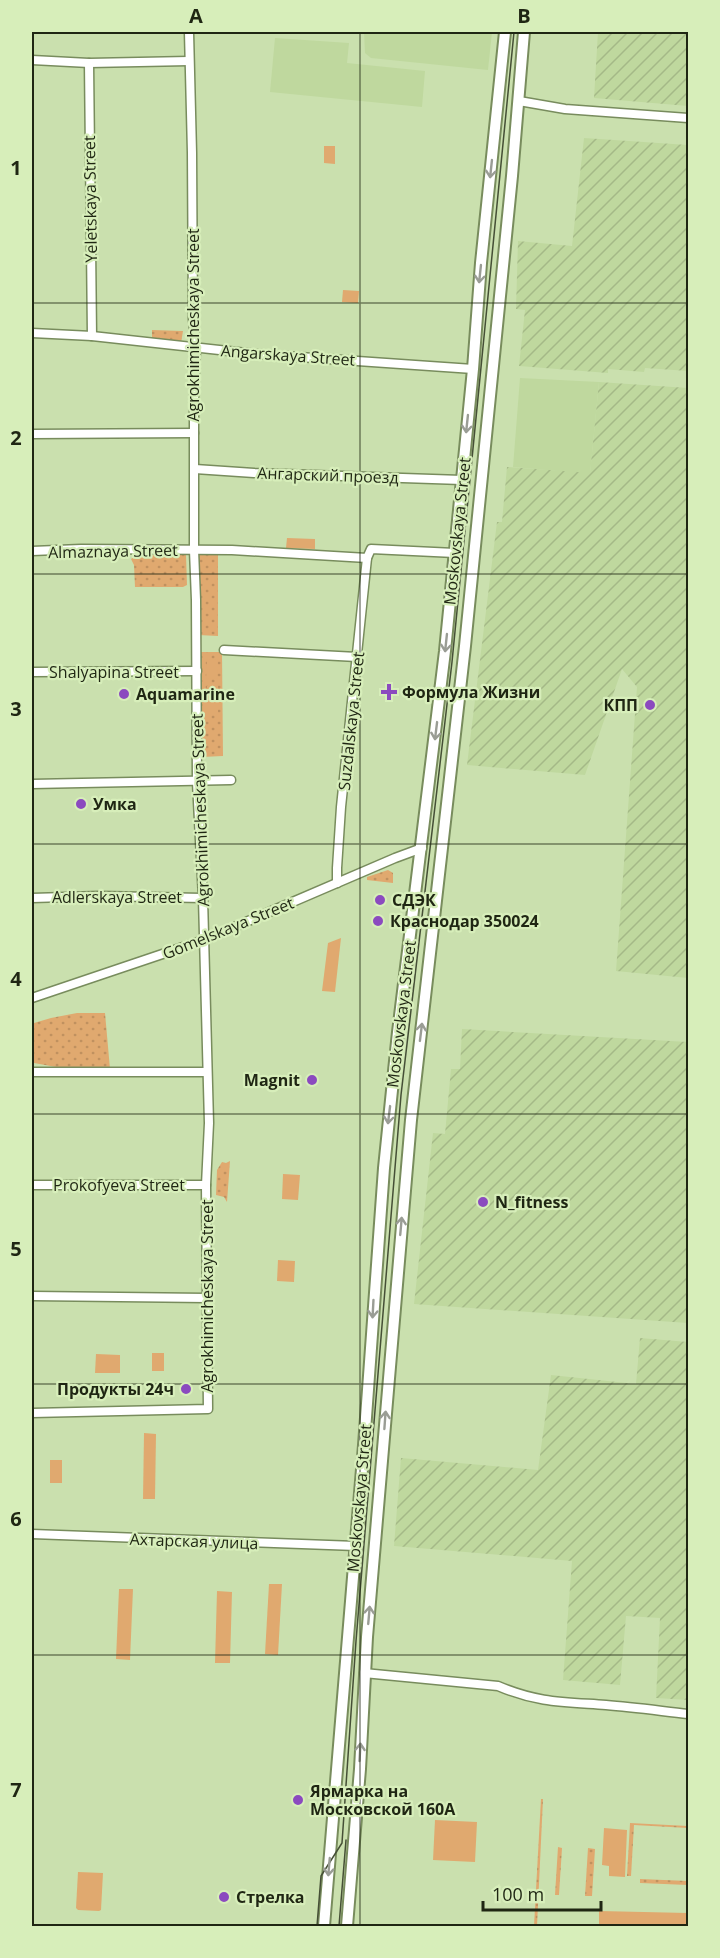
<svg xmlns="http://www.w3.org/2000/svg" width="720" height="1958" viewBox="0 0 720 1958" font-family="'Open Sans',sans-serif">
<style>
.built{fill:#bfd89e}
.industrial{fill:url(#industrial-furrows)}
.grass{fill:url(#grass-dots)}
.park{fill:#e0a96f}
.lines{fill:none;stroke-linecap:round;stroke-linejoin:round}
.minor-casing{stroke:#788c5d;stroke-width:11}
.tertiary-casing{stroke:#788c5d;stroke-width:14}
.minor{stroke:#fff;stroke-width:8}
.tertiary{stroke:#fff;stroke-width:10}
.tram{stroke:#454f36;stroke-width:1.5}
.oneway{stroke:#9a9d95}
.grid{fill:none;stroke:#1f2613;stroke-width:1.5;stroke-opacity:0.55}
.poi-dot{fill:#8b4abf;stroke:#d7eeba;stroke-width:2}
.labels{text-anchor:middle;stroke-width:4.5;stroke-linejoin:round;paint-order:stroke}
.street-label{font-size:16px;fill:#1f2613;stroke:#d7eeba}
.poi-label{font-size:16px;font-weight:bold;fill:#1f2613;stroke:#d7eeba;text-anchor:start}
.neatline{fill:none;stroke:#1f2613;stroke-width:2}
.grid-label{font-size:20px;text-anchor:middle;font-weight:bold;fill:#1f2613}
</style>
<defs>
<pattern id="industrial-furrows" width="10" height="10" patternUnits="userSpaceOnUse" patternTransform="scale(1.5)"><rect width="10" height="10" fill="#bfd89e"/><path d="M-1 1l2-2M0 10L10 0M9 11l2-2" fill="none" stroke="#a4b987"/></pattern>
<pattern id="grass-dots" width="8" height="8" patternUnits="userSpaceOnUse" patternTransform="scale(1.5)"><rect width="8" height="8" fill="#e0a96f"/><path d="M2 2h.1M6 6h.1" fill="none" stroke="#c0915f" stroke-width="1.8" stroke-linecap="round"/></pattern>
</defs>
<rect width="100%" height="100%" fill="#cae0ae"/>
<g class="built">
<polygon points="364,32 492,32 488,70 371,58 365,53"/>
<polygon points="275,38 349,43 347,63 425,71 422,107 270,92"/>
<polygon points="520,378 599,382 590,474 513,467"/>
</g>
<g class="industrial">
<polygon points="598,32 688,32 688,106 594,98"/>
<polygon points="584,138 688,145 688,371 645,368 644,372 608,369 608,373 519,366 525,310 516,309 518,241 572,246"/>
<polygon points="599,382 688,388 688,978 616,971 637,687 622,669 585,775 467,765 497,522 502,522 507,467 590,473"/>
<polygon points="462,1029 688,1042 688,1323 414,1304 433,1133 445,1134 451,1069 460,1069"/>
<polygon points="640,1338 688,1342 688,1700 656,1698 660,1618 626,1616 620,1685 563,1680 572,1561 394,1546 401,1458 538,1470 551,1375 636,1384"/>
</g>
<g class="grass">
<polygon points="152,330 183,331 181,343 152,341"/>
<polygon points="143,550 178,551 186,555 187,585 183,587 135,587 134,565 131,559"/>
<polygon points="199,553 218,553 218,636 198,635 200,635"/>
<polygon points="201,652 222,652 223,756 202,757"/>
<polygon points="388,870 393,873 393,883 367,880 367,877"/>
<polygon points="77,1013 105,1013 110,1069 67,1069 34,1063 34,1023 51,1018"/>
<polygon points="230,1161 227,1202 224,1197 216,1195 217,1170 222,1162 226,1163"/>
<polygon points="541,1799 543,1799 537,1926 534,1926"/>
<polygon points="630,1823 688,1826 688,1828 634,1825 631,1876 627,1876"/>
<polygon points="558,1847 562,1848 559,1895 555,1895"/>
<polygon points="588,1848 595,1849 592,1896 585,1896"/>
<polygon points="640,1879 688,1881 688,1885 640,1883"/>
</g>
<g class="park">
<polygon points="324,146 335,146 335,164 324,163"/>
<polygon points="343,290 359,291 358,303 342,302"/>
<polygon points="287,538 315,539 315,549 286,548"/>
<polygon points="207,659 218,660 217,679 206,678"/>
<polygon points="207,686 218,686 218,713 203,713 203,698 207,697"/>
<polygon points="341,938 335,992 322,991 328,943"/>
<polygon points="283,1174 300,1175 298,1200 282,1199"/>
<polygon points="278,1260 295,1261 294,1282 277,1281"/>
<rect x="152" y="1353" width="12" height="18"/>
<polygon points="96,1354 120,1355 120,1373 95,1373"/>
<polygon points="144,1433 156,1434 155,1499 143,1499"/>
<rect x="50" y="1460" width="12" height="23"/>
<polygon points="269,1584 282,1584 278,1655 265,1654"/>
<polygon points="119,1589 133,1589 130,1660 116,1659"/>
<polygon points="217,1591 232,1592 230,1663 215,1663"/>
<polygon points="435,1820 477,1822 475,1862 433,1860"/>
<polygon points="604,1828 627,1830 625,1877 609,1876 609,1866 602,1865"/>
<polygon points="78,1872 103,1873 101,1910 99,1911 78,1910 76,1908"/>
<polygon points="599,1911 688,1913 688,1926 599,1926"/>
</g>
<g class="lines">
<g class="minor-casing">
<g id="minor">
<polyline points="32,60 89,63 189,61"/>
<polyline points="89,63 92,336"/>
<polyline points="519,101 565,109 688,118"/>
<polyline points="32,333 92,336 256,354 473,369"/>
<polyline points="32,434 194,433"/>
<polyline points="195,469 254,473 462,480"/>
<polyline points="32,551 81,549 232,550 367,558"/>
<polyline points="224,650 357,657"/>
<polyline points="32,672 197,671"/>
<polyline points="32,784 231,780"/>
<polyline points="337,883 337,868 341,807 367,558 371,549 455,553"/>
<polyline points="32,898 99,896 203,898"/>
<polyline points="32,998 204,940 395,858 422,848"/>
<polyline points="32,1072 206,1072"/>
<polyline points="32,1185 206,1185"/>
<polyline points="32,1296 207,1298"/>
<polyline points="32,1413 208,1409 206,1185 209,1123 203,898 197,782 196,600 194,550 194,396 196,348 193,319 192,153 189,32"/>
<polyline points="32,1534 356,1546"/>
<path d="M364,1673L498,1686C538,1703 564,1702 606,1705C633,1707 661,1711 688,1714"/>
</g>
</g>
<g class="tertiary-casing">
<g id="tertiary">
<polyline points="324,1926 364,1445 384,1168 398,1032 445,651 473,369 481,263 505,32"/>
<polyline points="347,1926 360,1769 367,1637 411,1120 465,646 512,176 524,32"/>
</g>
</g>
<use href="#minor" class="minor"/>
<use href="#tertiary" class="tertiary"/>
<g class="tram">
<polyline points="317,1926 321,1876 342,1843 356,1641 401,1095 452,662 514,32"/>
<polyline points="339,1926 346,1840"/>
</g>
</g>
<defs><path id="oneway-shaft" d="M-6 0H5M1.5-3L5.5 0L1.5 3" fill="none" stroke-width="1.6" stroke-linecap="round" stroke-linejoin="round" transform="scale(1.5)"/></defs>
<g class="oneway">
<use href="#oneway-shaft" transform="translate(491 169) rotate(96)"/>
<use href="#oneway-shaft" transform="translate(480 274) rotate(96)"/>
<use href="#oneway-shaft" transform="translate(467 424) rotate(96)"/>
<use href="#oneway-shaft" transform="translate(446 643) rotate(96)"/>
<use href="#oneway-shaft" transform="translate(436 731) rotate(97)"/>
<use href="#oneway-shaft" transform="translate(421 1032) rotate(-83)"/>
<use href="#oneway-shaft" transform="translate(389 1115) rotate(97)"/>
<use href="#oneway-shaft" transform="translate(401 1226) rotate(-85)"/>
<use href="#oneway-shaft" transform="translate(373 1309) rotate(93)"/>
<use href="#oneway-shaft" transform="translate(385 1420) rotate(-86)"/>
<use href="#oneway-shaft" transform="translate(369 1615) rotate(-85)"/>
<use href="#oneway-shaft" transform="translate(360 1752) rotate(-87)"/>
<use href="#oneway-shaft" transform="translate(329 1867) rotate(95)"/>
</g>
<path class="grid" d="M360,32V1926M32,303H688M32,574H688M32,844H688M32,1114H688M32,1384H688M32,1655H688"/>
<g class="poi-dot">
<path d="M386 683h6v6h6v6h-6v6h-6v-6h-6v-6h6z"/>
<circle cx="124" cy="694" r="6"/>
<circle cx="650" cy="705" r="6"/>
<circle cx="81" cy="804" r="6"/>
<circle cx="380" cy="900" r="6"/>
<circle cx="378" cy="921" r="6"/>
<circle cx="312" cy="1080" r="6"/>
<circle cx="483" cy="1202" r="6"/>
<circle cx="186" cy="1389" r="6"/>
<circle cx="298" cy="1800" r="6"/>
<circle cx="224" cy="1897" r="6"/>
</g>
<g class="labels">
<g class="street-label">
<text transform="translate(90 199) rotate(-91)" y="6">Yeletskaya Street</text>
<text transform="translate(193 325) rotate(-90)" y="6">Agrokhimicheskaya Street</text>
<text transform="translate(288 355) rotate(4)" y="6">Angarskaya Street</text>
<text transform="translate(328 475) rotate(2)" y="6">Ангарский проезд</text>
<text transform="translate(457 531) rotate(-84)" y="6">Moskovskaya Street</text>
<text transform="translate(113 551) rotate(-1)" y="6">Almaznaya Street</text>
<text x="114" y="678">Shalyapina Street</text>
<text transform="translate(351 721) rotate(-84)" y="6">Suzdalskaya Street</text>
<text transform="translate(200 810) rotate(-92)" y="6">Agrokhimicheskaya Street</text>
<text x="117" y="903">Adlerskaya Street</text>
<text transform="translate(228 928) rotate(-22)" y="6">Gomelskaya Street</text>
<text transform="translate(401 1014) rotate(-83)" y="6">Moskovskaya Street</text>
<text x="119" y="1191">Prokofyeva Street</text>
<text transform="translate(207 1296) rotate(-90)" y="6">Agrokhimicheskaya Street</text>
<text transform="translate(359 1498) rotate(-85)" y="6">Moskovskaya Street</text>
<text transform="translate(194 1541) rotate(2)" y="6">Ахтарская улица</text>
</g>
<g class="poi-label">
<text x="402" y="698">Формула Жизни</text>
<text x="136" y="700">Aquamarine</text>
<text x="638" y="711" text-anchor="end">КПП</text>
<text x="93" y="810">Умка</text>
<text x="392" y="906">СДЭК</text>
<text x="390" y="927">Краснодар 350024</text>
<text x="300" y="1086" text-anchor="end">Magnit</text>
<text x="495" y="1208">N_fitness</text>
<text x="174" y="1395" text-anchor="end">Продукты 24ч</text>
<text x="310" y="1797">Ярмарка на<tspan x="310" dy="18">Московской 160А</tspan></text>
<text x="236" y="1903">Стрелка</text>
</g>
</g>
<rect width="720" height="1958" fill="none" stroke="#d7eeba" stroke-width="66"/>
<path d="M483 1901v9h118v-9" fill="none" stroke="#1f2613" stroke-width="3"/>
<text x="492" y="1901" font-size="18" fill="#1f2613" stroke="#d7eeba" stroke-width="4.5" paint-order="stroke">100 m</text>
<rect x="33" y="33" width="654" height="1892" class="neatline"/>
<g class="grid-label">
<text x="196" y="23">A</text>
<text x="524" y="23">B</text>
<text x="16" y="175">1</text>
<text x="16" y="445">2</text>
<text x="16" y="716">3</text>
<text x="16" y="986">4</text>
<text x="16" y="1256">5</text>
<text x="16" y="1526">6</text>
<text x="16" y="1797">7</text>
</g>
</svg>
